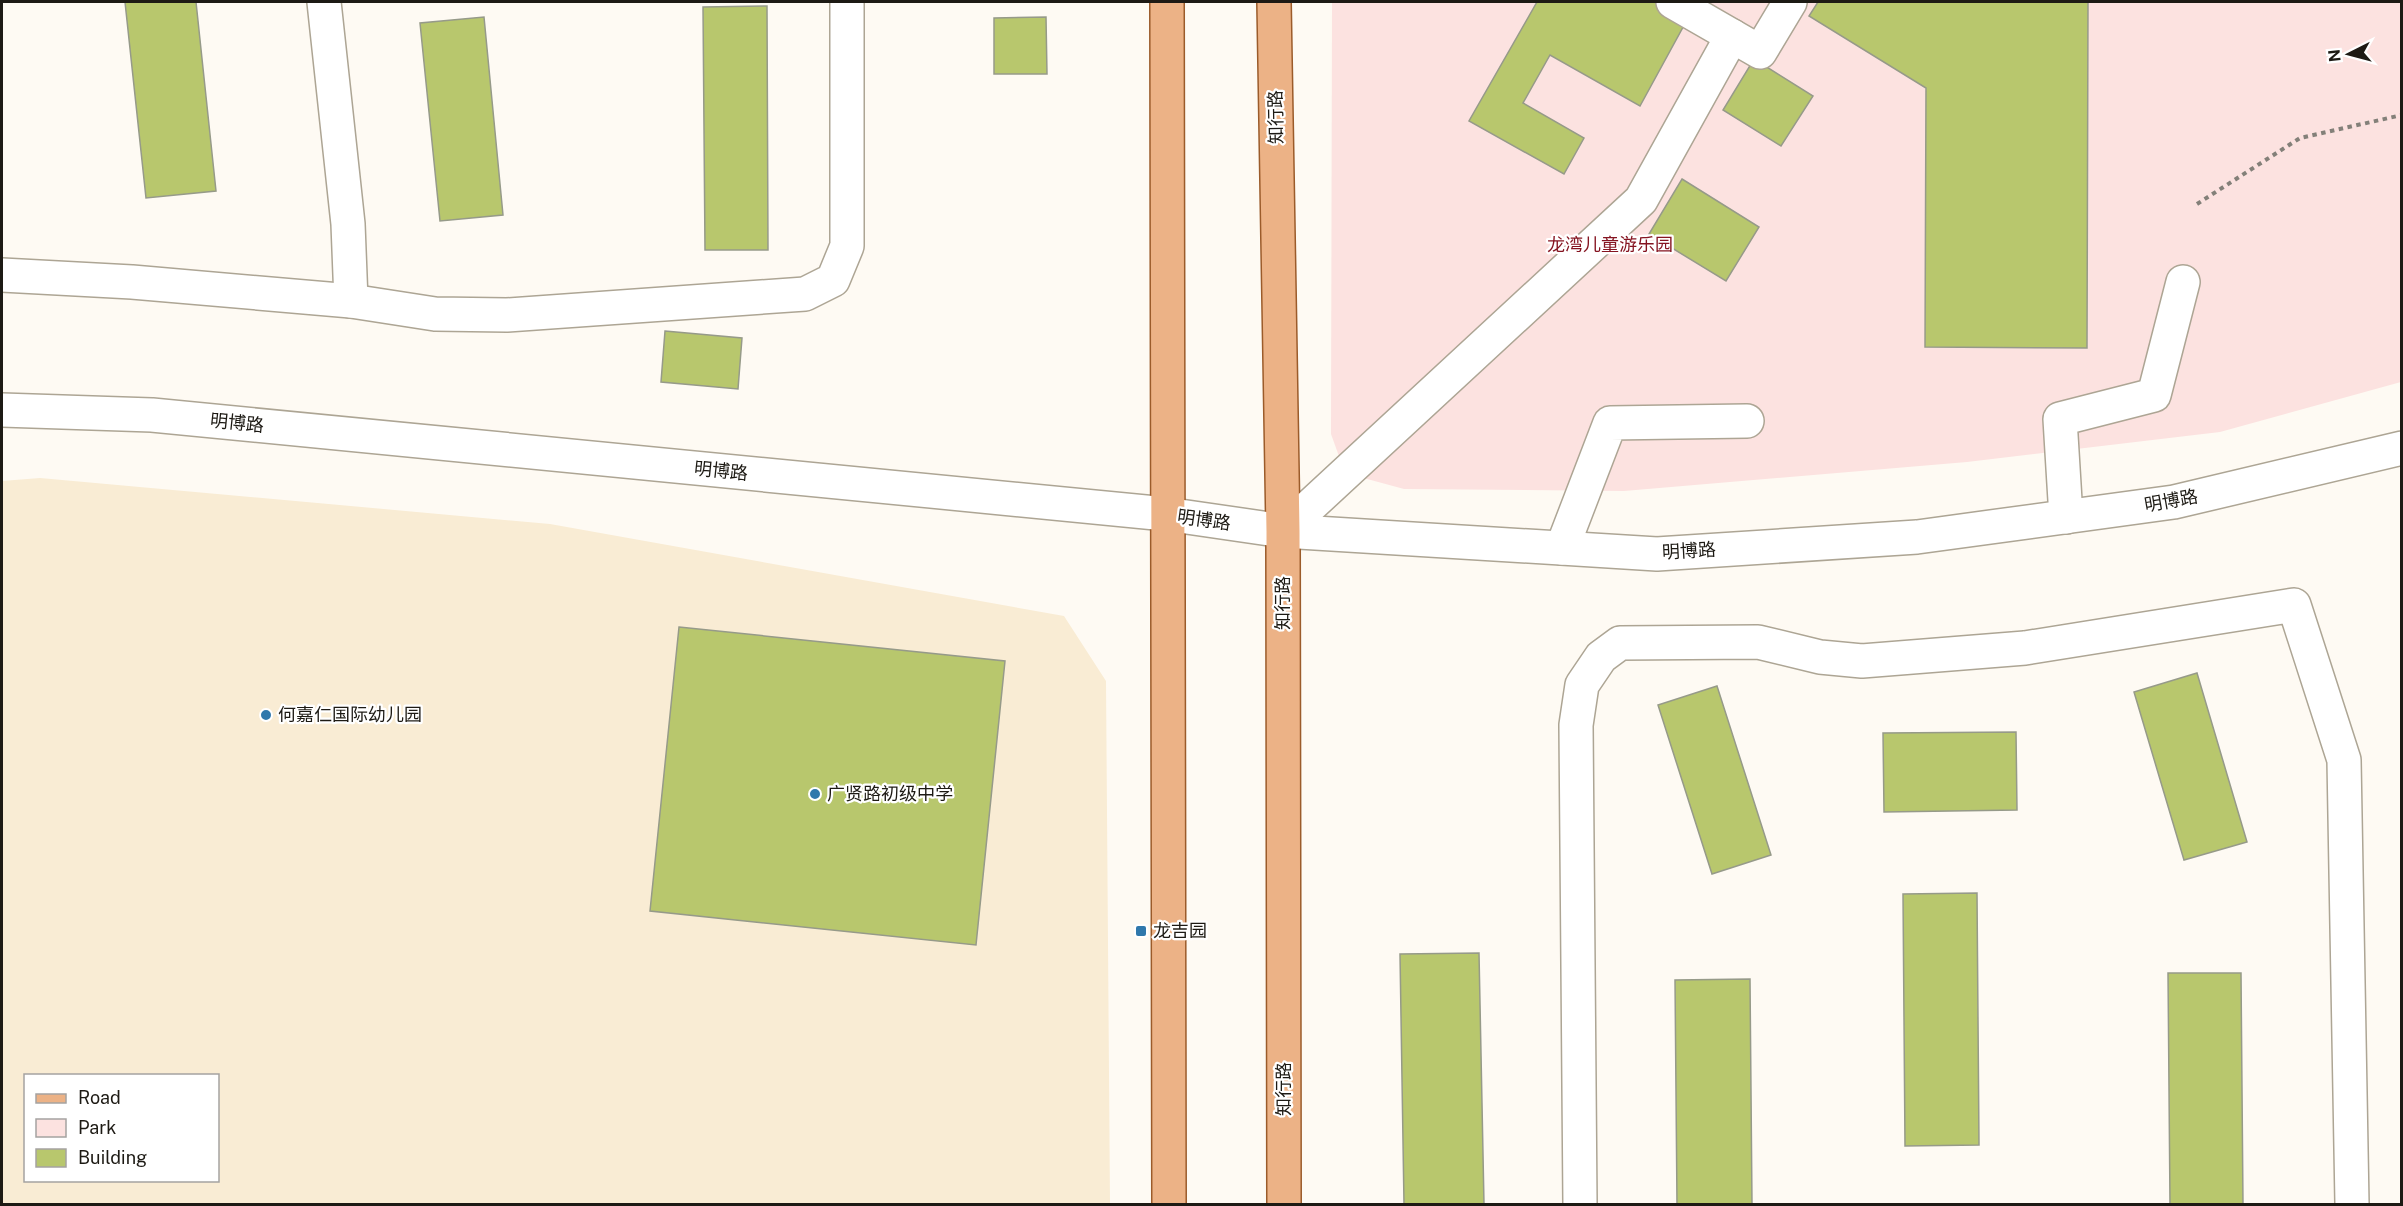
<svg xmlns="http://www.w3.org/2000/svg" width="2403" height="1206" viewBox="0 0 2403 1206" font-family="'Public Sans','Noto Sans SC',sans-serif">
<style>
.built{fill:#f9ecd4;fill-rule:evenodd}
.green{fill:#fce2e0}
.building{fill:#b8c76d;stroke:#969a89;stroke-width:1.5}
.lines{fill:none;stroke-linecap:round;stroke-linejoin:round}
.minor-casing{stroke:#ada594;stroke-width:36}
.major-casing{stroke:#9b5b2a;stroke-width:36}
.path{stroke:#838079;stroke-width:4;stroke-dasharray:4.5 4.5;stroke-linecap:butt}
.minor{stroke:#fff;stroke-width:33}
.major{stroke:#ecb286;stroke-width:33}
.poi-dot{fill:#2f78ac;stroke:#fff;stroke-width:2}
.labels{text-anchor:middle;stroke-width:4.5;stroke-linejoin:round;paint-order:stroke}
.street-label{font-size:18px;fill:#1d1a14;stroke:#fff}
.park-label{font-size:18px;fill:#851421;stroke:#fff}
.poi-label{font-size:18px;fill:#1d1a14;stroke:#fff;text-anchor:start}
</style>
<rect width="100%" height="100%" fill="#fefaf3"/>
<path class="built" d="M40,478L550,524L1064,616L1106,681L1110,1204H2V481ZM26,1076H218V1180H26Z"/>
<polygon class="green" points="1332,2 2401,2 2401,382 2220,432 1967,462 1624,491 1404,489 1345,473 1331,434"/>
<g class="building">
<polygon points="125,2 196,2 216,191 146,198"/>
<polygon points="1537,2 1659,2 1688,18 1640,106 1550,55 1523,103 1584,138 1564,174 1469,121"/>
<polygon points="1818,2 2088,2 2087,348 1925,347 1926,88 1809,16"/>
<polygon points="767,6 768,250 705,250 703,7"/>
<polygon points="484,17 503,215 440,221 420,23"/>
<polygon points="1046,17 1047,74 994,74 994,18"/>
<polygon points="1754,59 1813,96 1781,146 1723,110"/>
<polygon points="1682,179 1759,227 1726,281 1649,234"/>
<polygon points="665,331 742,338 738,389 661,382"/>
<polygon points="679,627 1005,661 976,945 650,911"/>
<polygon points="2197,673 2247,842 2184,860 2134,692"/>
<polygon points="1717,686 1771,855 1712,874 1658,705"/>
<polygon points="2016,732 2017,810 1884,812 1883,733"/>
<polygon points="1977,893 1979,1145 1905,1146 1903,894"/>
<polygon points="1479,953 1484,1204 1404,1204 1400,954"/>
<polygon points="2168,973 2241,973 2243,1204 2170,1204"/>
<polygon points="1750,979 1752,1204 1677,1204 1675,980"/>
</g>
<g class="lines">
<g class="minor-casing">
<g id="minor">
<polyline points="324,2 348,224 351,301"/>
<polyline points="1673,2 1760,52 1790,2"/>
<polyline points="2,275 132,282 351,301 435,314 507,315 805,294 833,280 847,246 847,2"/>
<polyline points="2,410 152,415 1166,514 1283,531 1657,554 1917,537 2174,502 2402,448"/>
<polyline points="2066,517 2060,419 2154,395 2183,282"/>
<polyline points="1283,531 1641,200 1732,36"/>
<polyline points="1562,548 1610,423 1747,421"/>
<polyline points="1580,1204 1576,725 1582,685 1601,657 1620,643 1758,642 1820,657 1862,661 2025,648 2294,605 2344,760 2352,1204"/>
</g>
</g>
<g class="major-casing">
<g id="major">
<polyline points="1167,2 1169,1204"/>
<polyline points="1274,2 1283,531 1284,1204"/>
</g>
</g>
<polyline class="path" points="2197,204 2300,138 2402,115"/>
<use href="#minor" class="minor"/>
<use href="#major" class="major"/>
</g>
<g class="poi-dot">
<circle cx="266" cy="715" r="6"/>
<circle cx="815" cy="794" r="6"/>
<rect x="1135" y="925" width="12" height="12" rx="3"/>
</g>
<g class="labels">
<g class="street-label">
<text transform="translate(1276 117) rotate(-91)" y="6">知行路</text>
<text transform="translate(237 423) rotate(6)" y="6">明博路</text>
<text transform="translate(721 471) rotate(6)" y="6">明博路</text>
<text transform="translate(2171 501) rotate(-10)" y="6">明博路</text>
<text transform="translate(1204 520) rotate(8)" y="6">明博路</text>
<text transform="translate(1689 551) rotate(-3)" y="6">明博路</text>
<text transform="translate(1283 603) rotate(-90)" y="6">知行路</text>
<text transform="translate(1284 1089) rotate(-90)" y="6">知行路</text>
</g>
<g class="park-label">
<text x="1610" y="251">龙湾儿童游乐园</text>
</g>
<g class="poi-label">
<text x="278" y="721">何嘉仁国际幼儿园</text>
<text x="827" y="800">广贤路初级中学</text>
<text x="1153" y="937">龙吉园</text>
</g>
</g>
<rect width="2403" height="1206" fill="none" stroke="#1d1a14" stroke-width="6"/>
<rect x="24" y="1074" width="195" height="108" fill="#ffffff" stroke="#a5a3a1" stroke-width="1.5"/>
<rect x="36" y="1094" width="30" height="9" fill="#ecb286" stroke="#a5a3a1" stroke-width="1.5"/>
<text x="78" y="1104" font-size="18" fill="#1d1a14">Road</text>
<rect x="36" y="1119" width="30" height="18" fill="#fce2e0" stroke="#a5a3a1" stroke-width="1.5"/>
<text x="78" y="1134" font-size="18" fill="#1d1a14">Park</text>
<rect x="36" y="1149" width="30" height="18" fill="#b8c76d" stroke="#a5a3a1" stroke-width="1.5"/>
<text x="78" y="1164" font-size="18" fill="#1d1a14">Building</text>
<g transform="translate(2349 54) rotate(264)" stroke="#ffffff" stroke-width="4.5" paint-order="stroke">
<path d="M0-4.5L10 22L0 15L-10 22Z" fill="#1d1a14"/>
<text y="-9" font-size="16" font-weight="bold" text-anchor="middle" fill="#1d1a14">N</text>
</g>
</svg>
